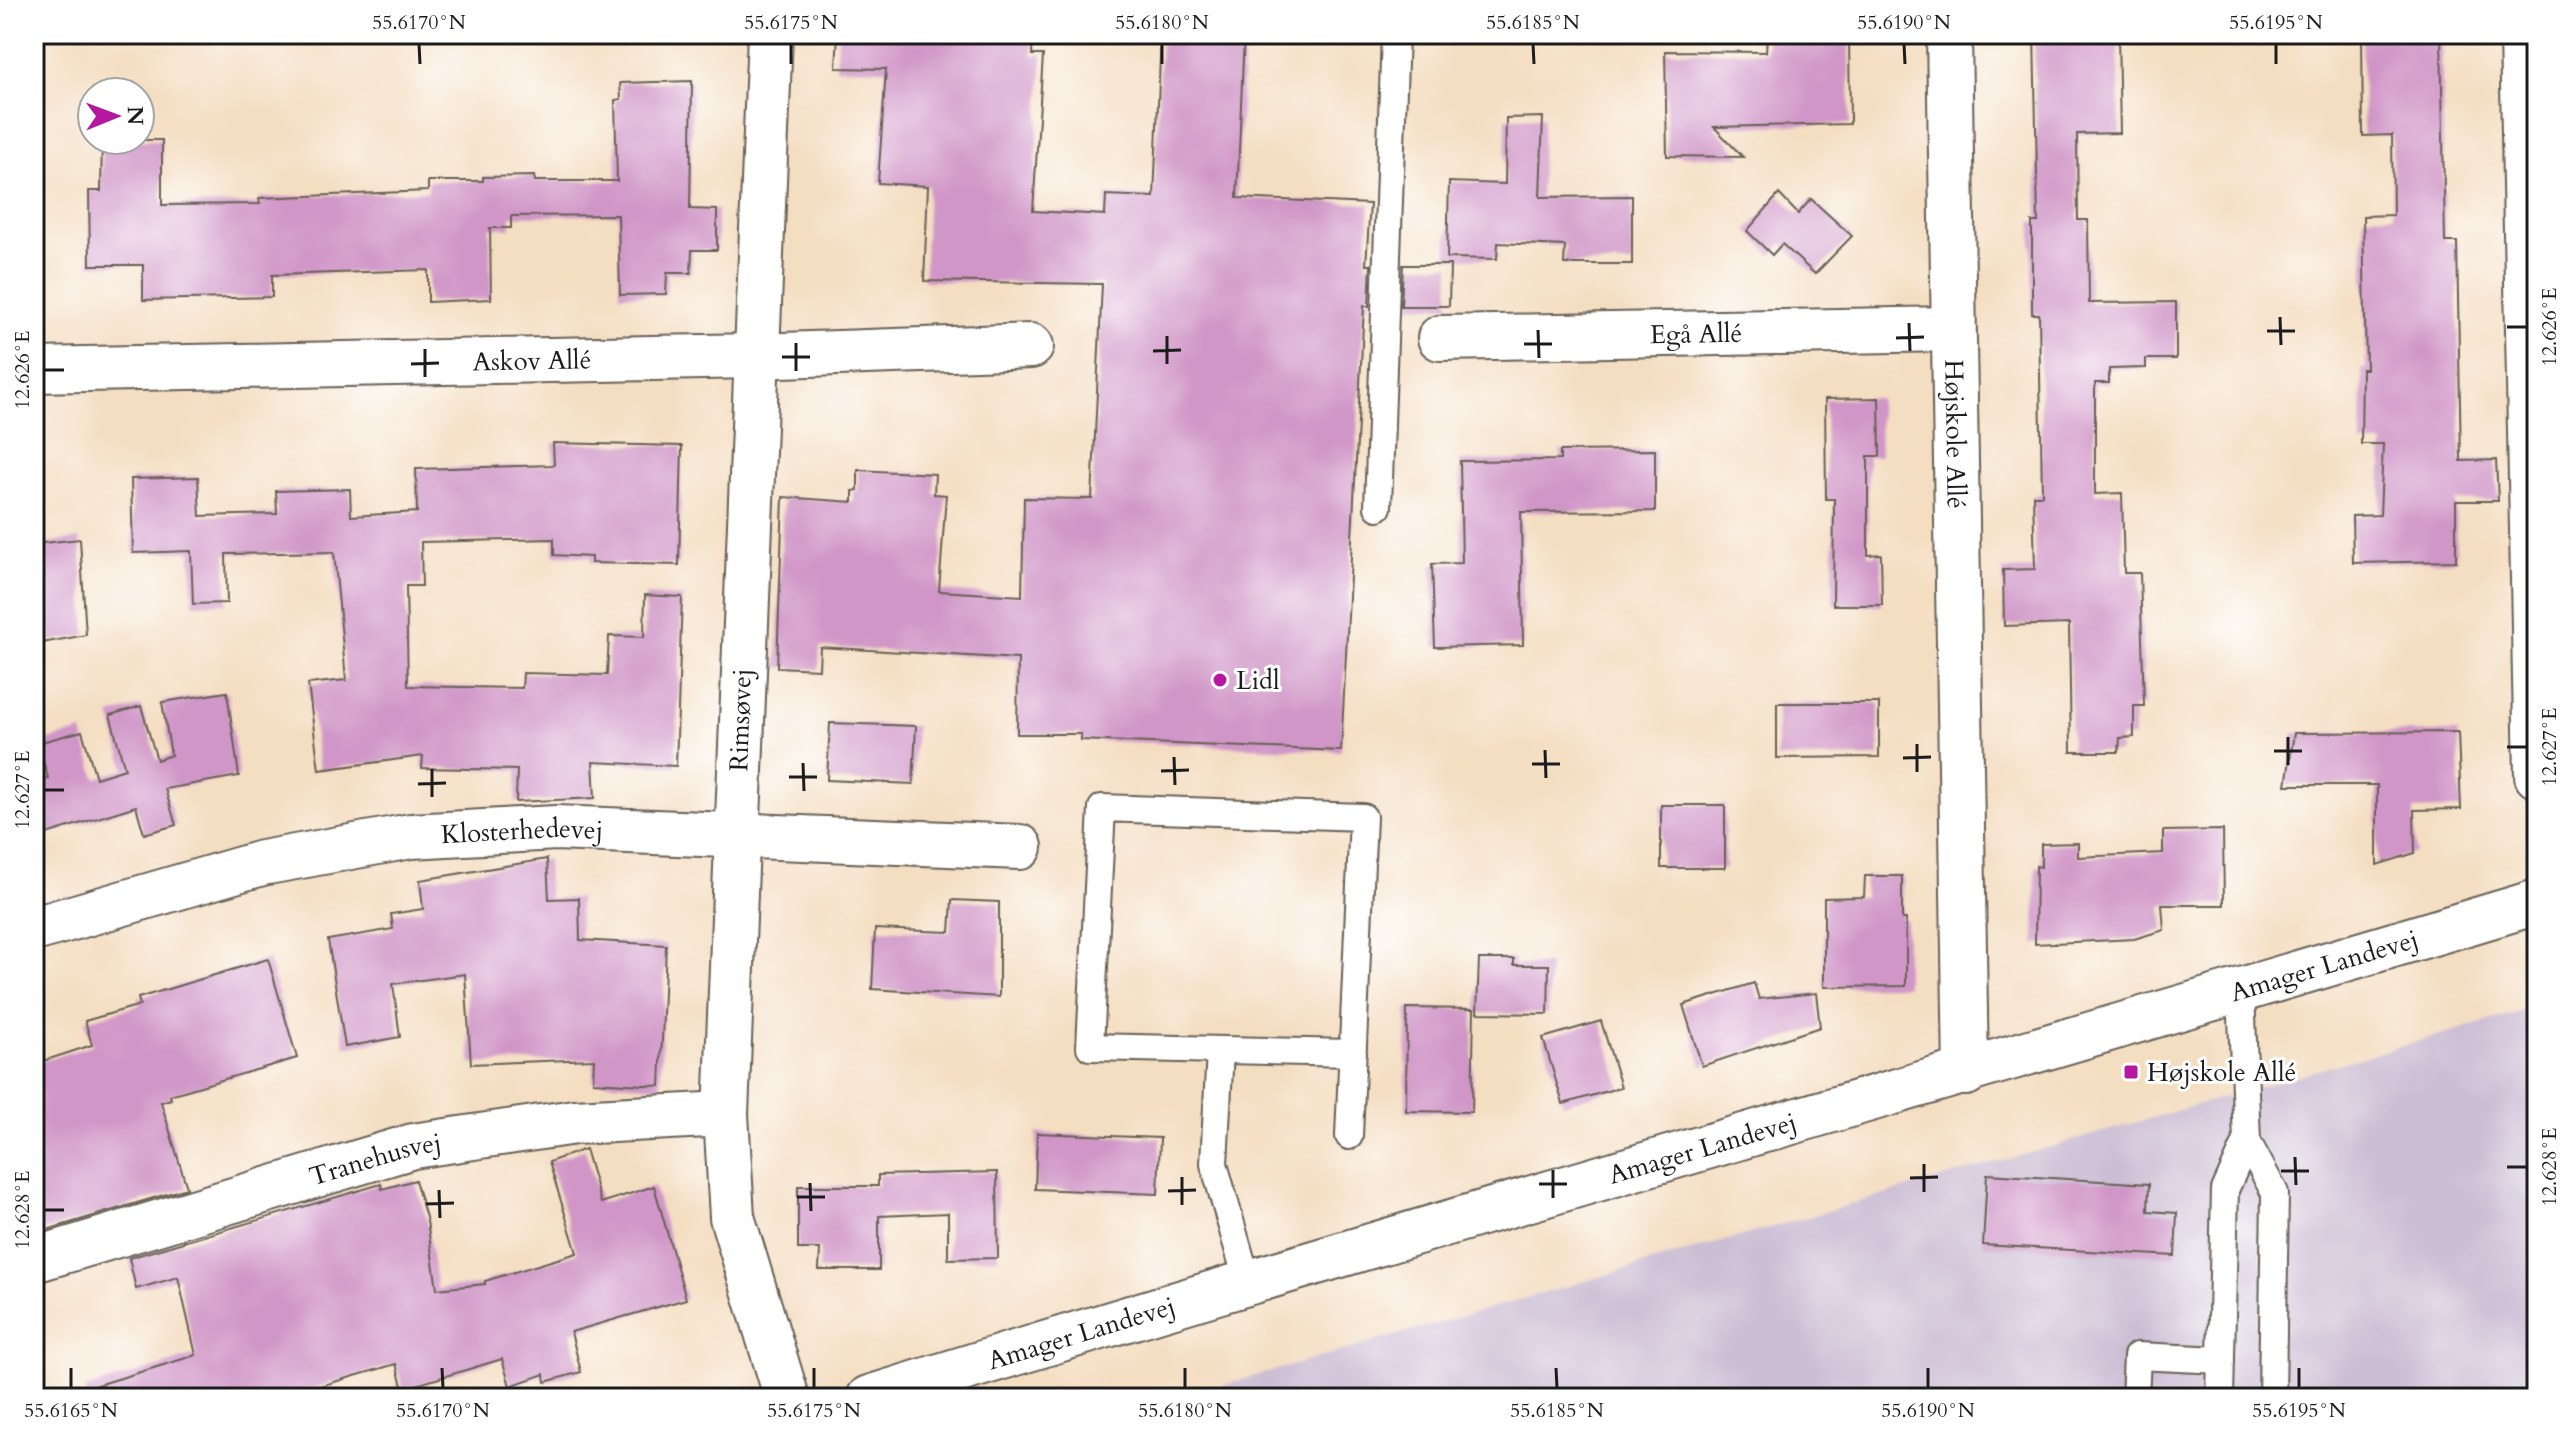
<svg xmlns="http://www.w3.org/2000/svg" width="2571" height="1432" viewBox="0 0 2571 1432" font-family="Cardo,serif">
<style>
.industrial{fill:#ccbed4}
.building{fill:#d096c7}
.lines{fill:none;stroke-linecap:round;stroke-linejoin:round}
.service-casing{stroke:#686056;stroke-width:30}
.minor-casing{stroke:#686056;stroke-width:48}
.tertiary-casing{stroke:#686056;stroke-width:48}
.service{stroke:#fff;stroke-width:26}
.minor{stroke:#fff;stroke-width:44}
.tertiary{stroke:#fff;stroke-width:44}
.ticks{fill:none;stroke:#1c1c1c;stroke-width:3}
.poi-dot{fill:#b5179e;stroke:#fff;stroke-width:3}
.labels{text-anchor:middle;stroke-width:6;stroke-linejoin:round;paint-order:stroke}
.street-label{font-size:26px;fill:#1c1c1c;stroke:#fff}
.poi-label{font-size:26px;fill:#1c1c1c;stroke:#fff;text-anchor:start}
.neatline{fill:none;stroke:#1c1c1c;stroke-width:3}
.ticks-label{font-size:20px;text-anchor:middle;fill:#1c1c1c}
</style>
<rect width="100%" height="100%" fill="#fff"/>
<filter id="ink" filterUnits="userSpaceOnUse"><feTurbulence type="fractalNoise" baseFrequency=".0125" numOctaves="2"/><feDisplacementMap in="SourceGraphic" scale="16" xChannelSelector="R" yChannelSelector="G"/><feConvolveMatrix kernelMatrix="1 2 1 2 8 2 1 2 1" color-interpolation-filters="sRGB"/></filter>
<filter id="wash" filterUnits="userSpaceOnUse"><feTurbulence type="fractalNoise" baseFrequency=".006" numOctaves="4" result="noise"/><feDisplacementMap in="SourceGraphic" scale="32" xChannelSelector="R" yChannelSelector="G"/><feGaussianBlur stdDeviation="1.8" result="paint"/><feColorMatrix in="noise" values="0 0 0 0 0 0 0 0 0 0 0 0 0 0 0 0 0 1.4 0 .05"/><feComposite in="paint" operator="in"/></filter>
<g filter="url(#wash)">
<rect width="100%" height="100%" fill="#f4dec2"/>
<polygon class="industrial" points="2537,1007 2537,1398 1179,1398"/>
<g id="blocks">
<g class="building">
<polygon points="838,34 1033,34 1032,55 1043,55 1033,211 1105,215 1106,195 1154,197 1161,34 1244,34 1237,198 1370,204 1366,265 1371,265 1369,306 1364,306 1341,751 1081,740 1081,734 1017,734 1018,659 820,647 819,669 777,667 783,497 853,502 853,491 858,490 858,470 935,474 934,494 946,495 939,591 1022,596 1024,498 1092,499 1102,284 924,281 928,186 878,183 886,69 836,68"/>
<polygon points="2034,34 2118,34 2120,133 2077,134 2078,220 2088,220 2089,303 2176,302 2176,359 2146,359 2146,368 2109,369 2109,383 2095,383 2095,494 2122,493 2124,573 2140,573 2144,706 2134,706 2134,737 2120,738 2119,752 2071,752 2069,624 2004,626 2003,570 2035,569 2033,495 2042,495 2039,314 2032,314 2032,222 2038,222"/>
<polygon points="2362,34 2441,34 2445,242 2457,242 2461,461 2496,460 2498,501 2456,501 2456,561 2353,563 2352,516 2380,515 2383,444 2361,444 2362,369 2366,369 2363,216 2393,215 2392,135 2363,136"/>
<polygon points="1767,35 1849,35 1850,124 1714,127 1743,157 1667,156 1665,51 1766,52"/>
<polygon points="692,81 690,209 717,210 717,250 692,250 691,273 667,273 666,294 620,295 618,215 511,216 511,228 490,228 491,299 428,302 428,270 272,275 272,297 143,300 143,265 90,265 89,191 101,191 102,140 162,140 162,205 260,204 259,198 428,191 428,181 483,181 483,177 534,176 535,181 617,181 615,100 621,99 620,83"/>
<polygon points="1543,117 1540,197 1632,196 1632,264 1564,264 1565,246 1498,243 1497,259 1447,258 1449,182 1505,184 1506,118"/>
<polygon points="1779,194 1798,214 1811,199 1852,236 1815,274 1782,244 1772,255 1747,231"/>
<polygon points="1403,265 1450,265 1449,306 1401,306"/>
<polygon points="1879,398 1880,456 1868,456 1868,555 1881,554 1882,605 1833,605 1834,499 1826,499 1825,399"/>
<polygon points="553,443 682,446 679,565 591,563 591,557 554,555 554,539 421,542 422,586 406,586 408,686 522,688 523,673 607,675 609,636 644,637 645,595 682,597 676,766 593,762 595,798 516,802 517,770 422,768 423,756 319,770 308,684 346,680 334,552 226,554 227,603 193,604 191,551 133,553 131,479 198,477 200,516 277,514 276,491 350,489 351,516 417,512 416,469 554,465"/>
<polygon points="1655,450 1655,511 1521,512 1523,645 1435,647 1432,564 1462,563 1460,461 1560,460 1560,451"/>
<polygon points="80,539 86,635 42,643 34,595 34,544"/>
<polygon points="227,692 239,776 165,789 176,825 144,834 136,806 34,838 34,782 48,778 38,743 82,731 96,778 125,769 110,715 141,706 157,760 171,755 162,702"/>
<polygon points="1777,703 1879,703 1879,757 1777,758"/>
<polygon points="830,723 916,726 913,784 827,780"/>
<polygon points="2458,732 2461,809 2414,810 2415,853 2377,865 2377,785 2286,785 2294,733"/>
<rect x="1661" y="805" width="64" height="63"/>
<polygon points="2223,830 2224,905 2162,905 2164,930 2134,939 2035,944 2036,866 2041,867 2041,844 2078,843 2078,857 2163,853 2163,831"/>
<polygon points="547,859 549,899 579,898 580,940 666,945 660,1086 593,1082 594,1059 471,1064 465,974 393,984 400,1037 345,1047 328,940 393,929 391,914 423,909 420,880"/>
<polygon points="1865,876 1902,876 1902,919 1906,919 1906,986 1824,987 1824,898 1864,897"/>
<polygon points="952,900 999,902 999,997 872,989 875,929 950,932"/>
<polygon points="268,959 297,1058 170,1095 171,1099 161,1102 187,1188 40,1232 34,1213 34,1064 92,1045 85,1021 140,1005 138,998"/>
<polygon points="1479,959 1514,959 1514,965 1549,965 1548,1014 1477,1013"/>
<polygon points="1754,983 1759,999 1816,993 1820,1027 1702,1066 1683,1005"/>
<polygon points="1407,1008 1474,1009 1472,1112 1406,1111"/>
<polygon points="1601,1021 1621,1087 1563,1104 1543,1038"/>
<polygon points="1037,1133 1160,1138 1158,1194 1035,1189"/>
<polygon points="585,1149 601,1203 654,1186 686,1299 571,1332 581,1372 545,1382 544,1374 510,1386 502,1359 403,1389 396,1364 279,1398 87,1398 85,1389 196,1355 178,1277 136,1289 129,1258 381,1184 382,1189 415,1180 427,1221 437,1289 485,1284 485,1281 577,1253 549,1162"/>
<polygon points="997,1172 998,1258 948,1259 948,1213 879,1216 879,1270 819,1270 820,1249 798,1249 798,1186 878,1186 878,1175"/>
<polygon points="1987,1174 2149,1184 2148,1211 2177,1213 2175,1256 1983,1245"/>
</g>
</g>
</g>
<g filter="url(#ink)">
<use href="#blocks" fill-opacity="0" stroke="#686056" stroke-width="2"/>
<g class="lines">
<g class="service-casing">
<g id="service">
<polyline points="1378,507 1395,34"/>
<polyline points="2241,991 2247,1141"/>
<polyline points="1220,1050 1214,1164 1247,1280"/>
<polyline points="1349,1136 1363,817 1102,808 1090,1047 1353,1053"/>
<polyline points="2135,1398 2137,1356 2221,1360"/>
<polyline points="2220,1398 2225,1190 2247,1141 2275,1193 2272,1398"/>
</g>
</g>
<g class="minor-casing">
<g id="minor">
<polyline points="770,34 726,1114 732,1217 787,1398"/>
<path id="s1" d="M1949,34L1966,1073"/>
<polyline points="2522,34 2537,776"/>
<path id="s2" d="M1440,338L1952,329"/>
<path id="s3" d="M34,370L754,356L1031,346"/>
<path id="s4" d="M34,929L262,863L411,836L556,828L1020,847"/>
<path id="s5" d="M34,1260L413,1146L575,1122L726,1114"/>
</g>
</g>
<g class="tertiary-casing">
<g id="tertiary">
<path id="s6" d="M869,1398C1423,1226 1981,1069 2537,902"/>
</g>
</g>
<use href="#service" class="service"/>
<use href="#minor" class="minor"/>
<use href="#tertiary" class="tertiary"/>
</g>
</g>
<path class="ticks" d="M419,44L420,64M791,44V64M1162,44V64M1533,44L1534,64M1904,44L1905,64M2276,44V64M2280,317L2281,345M1909,323L1910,351M2507,327H2527M1538,330L1539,358M2267,331H2295M1167,336V364M1896,338L1924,337M796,343V371M1524,344H1552M425,349V377M1153,351L1181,350M782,357H810M411,364L439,363M44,370H64M2288,737V765M1917,744V772M2507,747H2527M1545,750L1546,778M2274,751H2302M1174,757L1175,785M1903,758L1931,757M803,763L804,791M1532,764H1560M432,769V797M1161,771L1189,770M789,777H817M418,784L446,783M44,790H64M2295,1157L2296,1185M1924,1164V1192M2507,1167H2527M1553,1170V1198M2281,1171H2309M1182,1177V1205M1910,1178L1938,1177M810,1183L811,1211M1539,1184H1567M439,1190L440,1218M1168,1191L1196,1190M797,1197H825M426,1204L454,1203M44,1210H64M71,1368V1388M442,1368L443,1388M814,1368V1388M1185,1368V1388M1556,1368L1557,1388M1928,1368V1388M2299,1368V1388"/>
<g class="poi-dot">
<circle cx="1220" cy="680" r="8"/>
<rect x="2123" y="1064" width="16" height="16" rx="4"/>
</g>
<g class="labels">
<g class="street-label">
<text dy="9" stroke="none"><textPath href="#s2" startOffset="256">Egå Allé</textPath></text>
<text dy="9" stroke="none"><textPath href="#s3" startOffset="498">Askov Allé</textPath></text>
<text dy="9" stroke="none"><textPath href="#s1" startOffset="400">Højskole Allé</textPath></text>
<text transform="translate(740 720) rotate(-88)" y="9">Rimsøvej</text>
<text dy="9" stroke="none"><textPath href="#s4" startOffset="500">Klosterhedevej</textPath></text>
<text dy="9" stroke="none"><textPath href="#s6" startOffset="1518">Amager Landevej</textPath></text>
<text dy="9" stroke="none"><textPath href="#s6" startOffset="870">Amager Landevej</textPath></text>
<text dy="9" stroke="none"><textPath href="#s5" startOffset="356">Tranehusvej</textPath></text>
<text dy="9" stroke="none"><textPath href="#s6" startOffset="222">Amager Landevej</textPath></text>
</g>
<g class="poi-label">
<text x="1236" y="689">Lidl</text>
<text x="2147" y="1081">Højskole Allé</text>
</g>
</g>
<rect width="2571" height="1432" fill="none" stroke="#fff" stroke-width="88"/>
<g transform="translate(116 116) rotate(89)"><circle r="38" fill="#ffffff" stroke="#a4a4a4" stroke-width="2"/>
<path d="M0-6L14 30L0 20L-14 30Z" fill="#b5179e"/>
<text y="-12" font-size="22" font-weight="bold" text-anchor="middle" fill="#1c1c1c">N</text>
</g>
<rect x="44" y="44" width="2483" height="1344" class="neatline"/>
<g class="ticks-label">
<text x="419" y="29">55.6170°N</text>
<text x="791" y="29">55.6175°N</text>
<text x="1162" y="29">55.6180°N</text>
<text x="1533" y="29">55.6185°N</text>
<text x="1904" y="29">55.6190°N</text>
<text x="2276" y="29">55.6195°N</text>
<text transform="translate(2549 327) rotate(-90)" y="7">12.626°E</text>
<text transform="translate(22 370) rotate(-90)" y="7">12.626°E</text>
<text transform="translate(2549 747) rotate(-90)" y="7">12.627°E</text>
<text transform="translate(22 790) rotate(-90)" y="7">12.627°E</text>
<text transform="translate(2549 1167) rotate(-90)" y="7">12.628°E</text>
<text transform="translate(22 1210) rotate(-90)" y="7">12.628°E</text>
<text x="71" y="1417">55.6165°N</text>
<text x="443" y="1417">55.6170°N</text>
<text x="814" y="1417">55.6175°N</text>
<text x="1185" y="1417">55.6180°N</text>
<text x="1557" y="1417">55.6185°N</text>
<text x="1928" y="1417">55.6190°N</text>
<text x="2299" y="1417">55.6195°N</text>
</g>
</svg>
